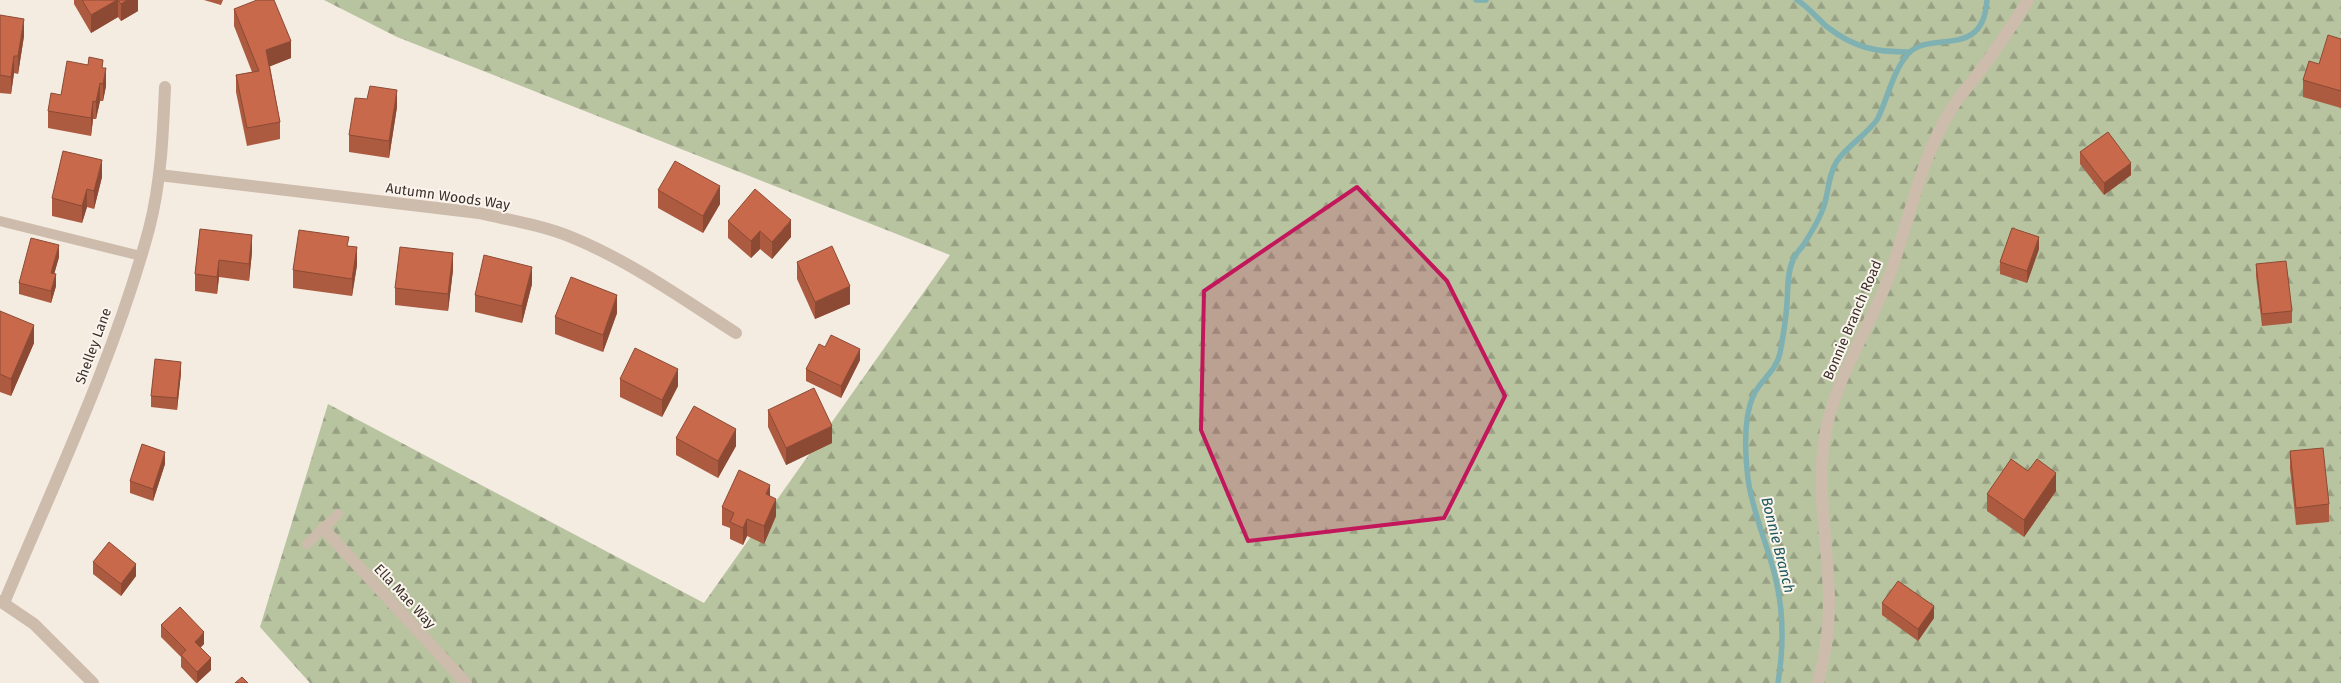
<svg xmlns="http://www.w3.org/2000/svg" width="2341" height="683" viewBox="0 0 2341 683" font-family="'Fira Sans',sans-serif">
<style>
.forest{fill:url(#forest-firs)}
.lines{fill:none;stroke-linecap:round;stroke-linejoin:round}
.stream{stroke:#7fb0b2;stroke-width:5.5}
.service{stroke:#cdbbac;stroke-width:10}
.minor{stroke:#cdbbac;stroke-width:12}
.tertiary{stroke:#cdbbac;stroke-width:12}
.wall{fill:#ac5a40}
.shaded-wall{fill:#8c4a34}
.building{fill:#c8694b;stroke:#8c4a34}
.marked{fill:#c2185b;fill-opacity:0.2;stroke:#c2185b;stroke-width:4;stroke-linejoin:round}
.labels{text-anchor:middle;stroke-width:4;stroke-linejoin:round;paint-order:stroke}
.street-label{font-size:14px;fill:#3b302b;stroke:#fbf5ee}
.water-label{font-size:15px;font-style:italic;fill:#1f5a5e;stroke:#fbf5ee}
</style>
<defs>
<pattern id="forest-firs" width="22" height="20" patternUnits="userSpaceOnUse" patternTransform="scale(1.25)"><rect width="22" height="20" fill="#b8c4a0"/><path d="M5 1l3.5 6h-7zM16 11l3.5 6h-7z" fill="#97a083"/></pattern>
</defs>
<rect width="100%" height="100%" fill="#f4ebe1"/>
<polygon class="forest" points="324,0 2341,0 2341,683 310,683 260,627 328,404 704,603 950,255 397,37"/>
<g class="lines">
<g class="stream">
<polyline points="1476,0 1486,0"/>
<path d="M1797,0C1808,7 1816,17 1826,26C1854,48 1875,52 1909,52"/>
<path d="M1778,683C1783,651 1784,617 1777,585C1770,549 1753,516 1748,479C1745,454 1743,420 1753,396C1760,380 1776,372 1780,353C1783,337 1786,320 1787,303C1788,289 1787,273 1793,260C1795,254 1801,249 1804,244C1811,233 1820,218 1824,206C1829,190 1828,175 1837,161C1847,146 1871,131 1878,118C1888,97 1893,71 1908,54C1930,29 1983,61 1987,0"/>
</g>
<g class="service">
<polyline points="0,221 141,256"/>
<polyline points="307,544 338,514"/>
</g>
<g class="minor">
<path d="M159,175L479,213C509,220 542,225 571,237C630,261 683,299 736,333"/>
<polyline points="323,528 466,683"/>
<polyline points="0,601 34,624 93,683"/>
<path d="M4,603C55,481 114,358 149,229C161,183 163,135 165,87"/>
</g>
<path class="tertiary" d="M1818,683C1822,667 1826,651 1827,635C1835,571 1815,506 1824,442C1832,382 1869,330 1890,274C1910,219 1920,158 1952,108C1959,96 1969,86 1977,75C1995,51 2012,26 2028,0"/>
</g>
<g class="wall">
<polygon points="74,0 138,0 138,11 121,21 118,17 91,33 74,4"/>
<polygon points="204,0 223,0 221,5"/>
<polygon points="234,9 291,58 270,66 280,122 280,139 247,146 236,92 236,75 252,72 234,26"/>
<polygon points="0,15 24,36 18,74 14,73 11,94 0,93"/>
<polygon points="2341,39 2341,108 2303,97 2303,80 2319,64"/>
<polygon points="103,68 106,86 103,101 100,101 96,119 93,119 91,136 48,128 48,111 61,95"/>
<polygon points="397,107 389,158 349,152 349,135"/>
<polygon points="2080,152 2131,175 2104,195 2080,164"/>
<polygon points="102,177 94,209 87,207 82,223 52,216 52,198"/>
<polygon points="658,190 720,204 703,233 658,208"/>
<polygon points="728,221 791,237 772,259 760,249 751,258 728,238"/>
<polygon points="200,229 252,252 249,281 219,277 217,294 195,291 195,274"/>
<polygon points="349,246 357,265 352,296 293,288 293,270"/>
<polygon points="2039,249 2027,283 2000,274 2000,262"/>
<polygon points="59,257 54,274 56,286 51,303 19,294 19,283"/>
<polygon points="797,262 850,304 815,319 797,279"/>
<polygon points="2256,264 2292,311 2292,323 2262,326 2256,276"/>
<polygon points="453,270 448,311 395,305 395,288"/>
<polygon points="532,284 522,323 475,312 475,295"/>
<polygon points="0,311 34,343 11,396 0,392"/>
<polygon points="617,313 603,352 555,334 555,317"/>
<polygon points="860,360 841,398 806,381 806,369"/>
<polygon points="181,373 177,410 151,407 151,396"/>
<polygon points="620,379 678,386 662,417 620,397"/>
<polygon points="768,410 832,443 786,465 768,427"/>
<polygon points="676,438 736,446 718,478 676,455"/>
<polygon points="2290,451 2329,504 2329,522 2296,525 2290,469"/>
<polygon points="165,464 153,501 130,493 130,481"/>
<polygon points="2056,491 2024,537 1987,511 1987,494"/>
<polygon points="770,496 776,516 764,544 747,536 743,545 730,539 730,528 722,525 722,507"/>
<polygon points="93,562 136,576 121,596 93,574"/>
<polygon points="1882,603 1934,618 1918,641 1882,615"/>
<polygon points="161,625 204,644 200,648 211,670 197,683 196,683 181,667 181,657 161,637"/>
</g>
<g class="shaded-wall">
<polygon points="117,0 118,0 118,17 91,33 91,15"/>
<polygon points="127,0 138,0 138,11 121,21 121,4"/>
<polygon points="24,19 24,36 18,74 18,56"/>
<polygon points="291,41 291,58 266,68 266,50"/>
<polygon points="14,56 14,73 11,94 11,77"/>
<polygon points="106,68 106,86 103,101 103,84"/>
<polygon points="100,83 100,101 96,119 96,102"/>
<polygon points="397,90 397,107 389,158 389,141"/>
<polygon points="93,101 93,119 91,136 91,118"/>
<polygon points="102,160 102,177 94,209 94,191"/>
<polygon points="2131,163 2131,175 2104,195 2104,183"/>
<polygon points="720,186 720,204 703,233 703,216"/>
<polygon points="87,189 87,207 82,223 82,206"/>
<polygon points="791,220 791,237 772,259 772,242"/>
<polygon points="760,231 760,249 751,258 751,241"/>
<polygon points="252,235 252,252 249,281 249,264"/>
<polygon points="2039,237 2039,249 2027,283 2027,271"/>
<polygon points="59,245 59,257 51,285 51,273"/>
<polygon points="357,247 357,265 352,296 352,279"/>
<polygon points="453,253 453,270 448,311 448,294"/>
<polygon points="219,260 219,277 217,294 217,277"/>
<polygon points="532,267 532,284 522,323 522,306"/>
<polygon points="56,274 56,286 51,303 51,291"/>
<polygon points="850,286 850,304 815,319 815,302"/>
<polygon points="617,295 617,313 603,352 603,335"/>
<polygon points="34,325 34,343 11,396 11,379"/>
<polygon points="860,349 860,360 841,398 841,386"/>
<polygon points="181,362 181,373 177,410 177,398"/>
<polygon points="678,369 678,386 662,417 662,400"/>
<polygon points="832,426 832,443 786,465 786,448"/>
<polygon points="736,429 736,446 718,478 718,461"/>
<polygon points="165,452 165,464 153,501 153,489"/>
<polygon points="2056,473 2056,491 2024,537 2024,520"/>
<polygon points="770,485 770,502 766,494"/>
<polygon points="776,499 776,516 764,544 764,526"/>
<polygon points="747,519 747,536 743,545 743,528"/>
<polygon points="136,564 136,576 121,596 121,584"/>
<polygon points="1934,606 1934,618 1918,641 1918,629"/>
<polygon points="204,632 204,644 195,653 195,642"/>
<polygon points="211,658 211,670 197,683 197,672"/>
</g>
<g class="building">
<polygon points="82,0 117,0 91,15"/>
<polygon points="118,0 127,0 121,4"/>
<polygon points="257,0 274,0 291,41 266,50 280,122 247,128 236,75 259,71 234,9"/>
<polygon points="0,15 24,19 18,56 14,56 11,77 0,75"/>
<polygon points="2328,35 2341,39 2341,91 2303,80 2309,61 2319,64"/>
<polygon points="89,57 103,60 102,68 106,68 103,84 100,83 96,102 93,101 91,118 48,111 51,93 61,95 67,61 88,65"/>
<polygon points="370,86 397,90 389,141 349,135 355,98 367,99"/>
<polygon points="2108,132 2131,163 2104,183 2080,152"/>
<polygon points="63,151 102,160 94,191 87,189 82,206 52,198"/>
<polygon points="675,161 720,186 703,216 658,190"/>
<polygon points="755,189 791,220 772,242 760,231 751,241 728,221"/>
<polygon points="2012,228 2039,237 2027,271 2000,262"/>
<polygon points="200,229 252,235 249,264 219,260 217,277 195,274"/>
<polygon points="299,230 349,237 347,246 357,247 352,279 293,270"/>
<polygon points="31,238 59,245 51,273 56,274 51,291 19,283"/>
<polygon points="832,246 850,286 815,302 797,262"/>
<polygon points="400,247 453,253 448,294 395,288"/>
<polygon points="484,255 532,267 522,306 475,295"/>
<polygon points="2286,261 2292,311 2262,314 2256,264"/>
<polygon points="571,277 617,295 603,335 555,317"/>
<polygon points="0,311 34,325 11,379 0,374"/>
<polygon points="831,335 860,349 841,386 806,369 819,344 825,347"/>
<polygon points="635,348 678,369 662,400 620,379"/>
<polygon points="155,359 181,362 177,398 151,396"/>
<polygon points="814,388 832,426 786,448 768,410"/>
<polygon points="694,406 736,429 718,461 676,438"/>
<polygon points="142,444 165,452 153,489 130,481"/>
<polygon points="2323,448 2329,504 2296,508 2290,451"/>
<polygon points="2011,459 2028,471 2037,459 2056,473 2024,520 1987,494"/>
<polygon points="739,470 770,485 766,494 776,499 764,526 747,519 743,528 730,522 734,513 722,507"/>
<polygon points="109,542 136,564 121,584 93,562"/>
<polygon points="1898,581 1934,606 1918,629 1882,603"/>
<polygon points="180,607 204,632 195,642 211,658 197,672 181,655 186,650 161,625"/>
<polygon points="242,677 248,683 235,683"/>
</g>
<path class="marked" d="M1357,187L1447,281L1505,396L1444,518L1248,541L1201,430L1204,291Z"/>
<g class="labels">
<g class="street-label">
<text transform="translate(448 196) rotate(8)" y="5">Autumn Woods Way</text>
<text transform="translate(1852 320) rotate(-67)" y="5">Bonnie Branch Road</text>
<text transform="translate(93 346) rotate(-70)" y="5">Shelley Lane</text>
<text transform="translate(405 596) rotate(47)" y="5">Ella Mae Way</text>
</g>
<g class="water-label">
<text transform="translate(1778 545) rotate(76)" y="5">Bonnie Branch</text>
</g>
</g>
</svg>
